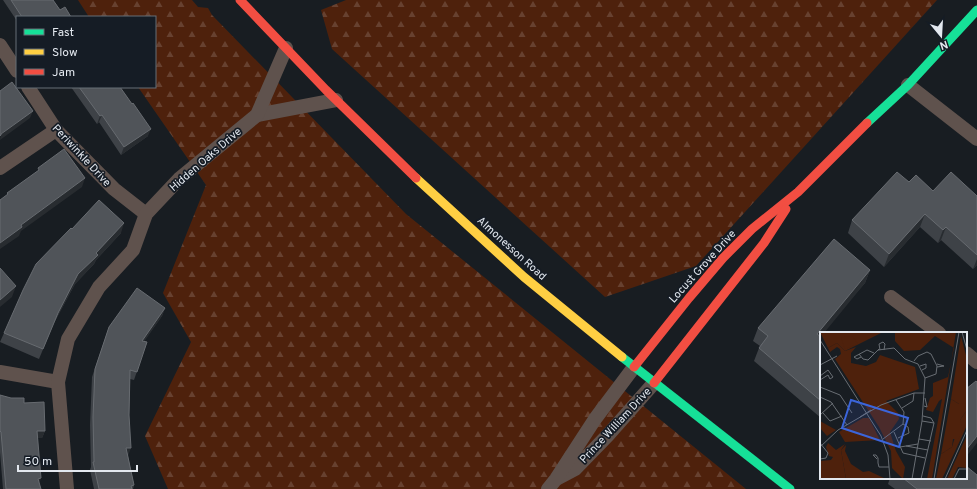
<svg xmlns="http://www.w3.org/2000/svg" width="977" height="489" viewBox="0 0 977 489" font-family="Overpass,sans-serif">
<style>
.forest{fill:url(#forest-firs)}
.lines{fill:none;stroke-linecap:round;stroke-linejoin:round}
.street{stroke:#5f524d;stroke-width:14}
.fast{stroke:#16e098;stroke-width:9}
.slow{stroke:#ffcf43;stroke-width:9}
.jam{stroke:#f24e42;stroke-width:9}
.wall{fill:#3e4247}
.shaded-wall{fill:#282c30}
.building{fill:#505459;stroke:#676b70}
.labels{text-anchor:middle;stroke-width:3.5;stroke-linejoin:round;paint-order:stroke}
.street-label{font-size:11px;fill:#e3e8ef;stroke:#151c25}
.inset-road{fill:none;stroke:#696e74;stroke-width:1}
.view{fill:#3b65db;fill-opacity:0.15;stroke:#3b65db;stroke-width:2}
.inset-edge{fill:none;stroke:#e3e8ef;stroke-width:2}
</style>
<defs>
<pattern id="forest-firs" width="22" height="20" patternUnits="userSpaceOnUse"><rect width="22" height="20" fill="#4e210c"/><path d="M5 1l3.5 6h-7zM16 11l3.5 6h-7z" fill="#674130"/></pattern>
</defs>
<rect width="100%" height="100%" fill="#181d22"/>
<g class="forest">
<polygon points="78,0 192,0 198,7 208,8 212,15 406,214 746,489 168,489 145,436 191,342 163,293 206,185 138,87 155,87 155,17 89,17"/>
<polygon points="346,0 937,0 696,266 605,297 332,49 321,10"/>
</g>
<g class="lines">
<g class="street">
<polyline points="0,45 17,71"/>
<polyline points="908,85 977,139"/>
<polyline points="28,87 56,130 114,189 146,214"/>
<polyline points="257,115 336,100"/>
<polyline points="0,168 56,130"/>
<polyline points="891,297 939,333"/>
<polyline points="966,353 977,362"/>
<polyline points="0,372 58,382"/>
<polyline points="558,478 575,469 608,435 654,383"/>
<polyline points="67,489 58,382 68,339 99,287 133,250 146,214 179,179 257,115 286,48"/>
<polyline points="548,489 556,479 595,419 634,367"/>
</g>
<g class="fast">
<polyline points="867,123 908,85 977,10"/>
<polyline points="622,357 790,489"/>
</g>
<polyline class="slow" points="416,178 524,277 622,357"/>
<g class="jam">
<polyline points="240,0 326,90 416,178"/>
<polyline points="634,367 689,298 723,258 752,229 798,192 867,123"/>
<polyline points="654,383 764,243 786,209"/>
</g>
</g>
<g class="wall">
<polygon points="3,0 53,0 60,10 71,17 17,17 17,21"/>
<polygon points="71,87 120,87 148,136 121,155 99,122 97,124"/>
<polygon points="909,182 933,191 977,196 977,265 973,269 941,240 938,243 920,227 884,267 848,233 852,220"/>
<polygon points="72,229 121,233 96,260 94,264 75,284 54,323 39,359 0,342 4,333"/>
<polygon points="870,270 865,283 821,333 821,418 754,361 759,348 760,346 753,341 758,328"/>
<polygon points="165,308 162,316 144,341 147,342 134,380 130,379 128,456 134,485 133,489 94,489 90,470 91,467 90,425 92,377 109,327"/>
<polygon points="0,395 24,403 45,431 42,438 38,438 39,484 41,489 3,489 0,452"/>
<polygon points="890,478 966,478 977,489 895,489 888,484"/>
</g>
<g class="shaded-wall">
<polygon points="33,111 30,118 0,140 1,134"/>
<polygon points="102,115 99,122 97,124 100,116"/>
<polygon points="151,129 148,136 121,155 124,147"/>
<polygon points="85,178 82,187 21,231 19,236 0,249 0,243 21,225"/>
<polygon points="925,214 920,227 884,267 889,254"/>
<polygon points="124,223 121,233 96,260 94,264 75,284 54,323 39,359 58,313 78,274 96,253"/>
<polygon points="946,227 941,240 938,243 943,230"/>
<polygon points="977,259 977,265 973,269"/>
<polygon points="870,270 865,283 824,333 821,333 821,336 812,347 817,334"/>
<polygon points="16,286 12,297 0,307 0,300"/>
<polygon points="165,308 162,316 139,349 142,341"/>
<polygon points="37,431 45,431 42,438 35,438"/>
<polygon points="977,436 977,443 966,457 966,450"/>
<polygon points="126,448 131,448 128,456"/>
<polygon points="41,478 39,485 38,479"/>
</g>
<g class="building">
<polygon points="11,0 53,0 60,10 65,7 71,17 22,17"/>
<polygon points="12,82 33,111 1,134 1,135 0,136 0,91"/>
<polygon points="79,87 120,87 132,104 133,103 151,129 124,147 102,115 100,116"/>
<polygon points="64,149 85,178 21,225 22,227 0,243 0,200 8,194 7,193 39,170 38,168"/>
<polygon points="897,172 909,182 916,175 933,191 951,172 977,196 977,255 946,227 943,230 925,214 889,254 852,220"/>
<polygon points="99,200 124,223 96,253 98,255 78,274 58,313 43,349 4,333 23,290 36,264 71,228 72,229"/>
<polygon points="834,239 870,270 817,334 821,337 821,401 759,348 768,336 758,328"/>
<polygon points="0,268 16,286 0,300"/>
<polygon points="137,288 165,308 142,341 147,342 137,372 130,370 129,415 131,448 126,448 134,485 131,486 132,489 99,489 93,462 94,462 93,417 95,369 109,327"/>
<polygon points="976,381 977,382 977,436 966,450 966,389"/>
<polygon points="0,395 11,398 24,398 24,403 44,402 45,431 37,431 41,478 38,479 41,489 6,489 1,432 0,431"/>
<polygon points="966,466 977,475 977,489 917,489 903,478 966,478"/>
</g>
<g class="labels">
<g class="street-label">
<text transform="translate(82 155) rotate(47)" y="4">Periwinkle Drive</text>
<text transform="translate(205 159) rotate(-41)" y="4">Hidden Oaks Drive</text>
<text transform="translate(512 248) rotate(42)" y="4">Almonesson Road</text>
<text transform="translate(702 266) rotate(-48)" y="4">Locust Grove Drive</text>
<text transform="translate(615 425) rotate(-47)" y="4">Prince William Drive</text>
</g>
</g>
<g transform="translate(820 332)">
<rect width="147" height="147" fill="#181d22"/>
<path d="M0,0H63L25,19L17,11L8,16ZM26,113L25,119L31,132L43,140L49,139L66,147H26L21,118Z" fill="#4e210c"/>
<path d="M75,0H136L112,147H107L122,67L119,69L113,80L106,78L110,66L113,64V51L128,45L134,16L115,4L100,18L84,19L75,9ZM141,4L147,27V73L139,72L131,67ZM17,11L25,19L36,15L31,21V31L46,34L56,30L60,23L95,35L99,57L66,69L78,81L79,87L70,100L76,119L85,135L83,147L72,136L71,119L59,95L15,27L21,22L20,17L17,15L10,20L8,16ZM147,78V93L144,100L122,147H116L121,122L132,115L140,88ZM43,86H49L60,108L25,110L19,100ZM0,89L16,98L7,104L0,96ZM147,103V136L138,135L132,147H127ZM8,111L16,118L25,112L21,118L26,147H0V129L11,128L13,125L9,124L6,115Z" fill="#4e210c"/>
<path d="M131,67L139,72L146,71L147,78L140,88L143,98L138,107H133L132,115L121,122Z" fill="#4e210c"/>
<path d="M27,4L33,5L38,12L25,17L21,6Z" fill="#4e210c"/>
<path class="inset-road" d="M142,0L147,18M0,8L61,104L68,123L70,147M58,18L74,16L85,27L98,32L105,46L102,89L92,147M60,18L59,12L63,10L65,12L64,18M39,22L43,27L48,28L59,17M41,25L37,27L34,25L47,18L54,21M94,29L98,24L107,20L111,22L117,34L116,42L105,46M117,32L124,34L117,35M0,33L17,24M100,34L106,32V36L102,38M0,44L8,38L13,45L10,47L8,43L0,48M0,55L20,63L32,81M0,65L11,70L27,93M104,74L107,75L105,66M82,76L93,69L94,61M3,81L10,89L22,84M0,83L13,71M40,85L51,78M102,89L114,91M74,100L83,121L105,126M78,106L89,101L88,95L83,92M63,107L83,92L84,80L76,68M99,107L111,109M0,111L8,121L6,126L0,127M86,114L108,118M0,115L18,98L61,73L94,61H105M80,115L98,112M57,127L53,123H56L58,126V131L59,135H69M101,147L114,91L111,86L103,84M114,147L139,0M125,147L147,98M134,147L139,137H147"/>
<path class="view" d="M31,68L88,86L79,115L22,96Z"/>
<rect width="147" height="147" class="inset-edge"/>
</g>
<rect x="16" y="16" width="140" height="72" fill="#151c25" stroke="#676e76"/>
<rect x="24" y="29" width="20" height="6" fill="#16e098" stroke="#676e76"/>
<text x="52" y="36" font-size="12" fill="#e3e8ef">Fast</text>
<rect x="24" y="49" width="20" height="6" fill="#ffcf43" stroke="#676e76"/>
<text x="52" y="56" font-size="12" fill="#e3e8ef">Slow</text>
<rect x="24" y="69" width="20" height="6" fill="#f24e42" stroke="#676e76"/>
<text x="52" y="76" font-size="12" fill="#e3e8ef">Jam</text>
<g transform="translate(941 36) rotate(162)" stroke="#151c25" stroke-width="3" paint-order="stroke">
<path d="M0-3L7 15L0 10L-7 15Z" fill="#e3e8ef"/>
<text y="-6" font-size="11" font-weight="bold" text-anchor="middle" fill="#e3e8ef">N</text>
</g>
<path d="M18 465v6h119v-6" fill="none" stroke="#e3e8ef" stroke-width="2"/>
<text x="24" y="465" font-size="12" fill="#e3e8ef" stroke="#151c25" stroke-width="3" paint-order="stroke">50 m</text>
</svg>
